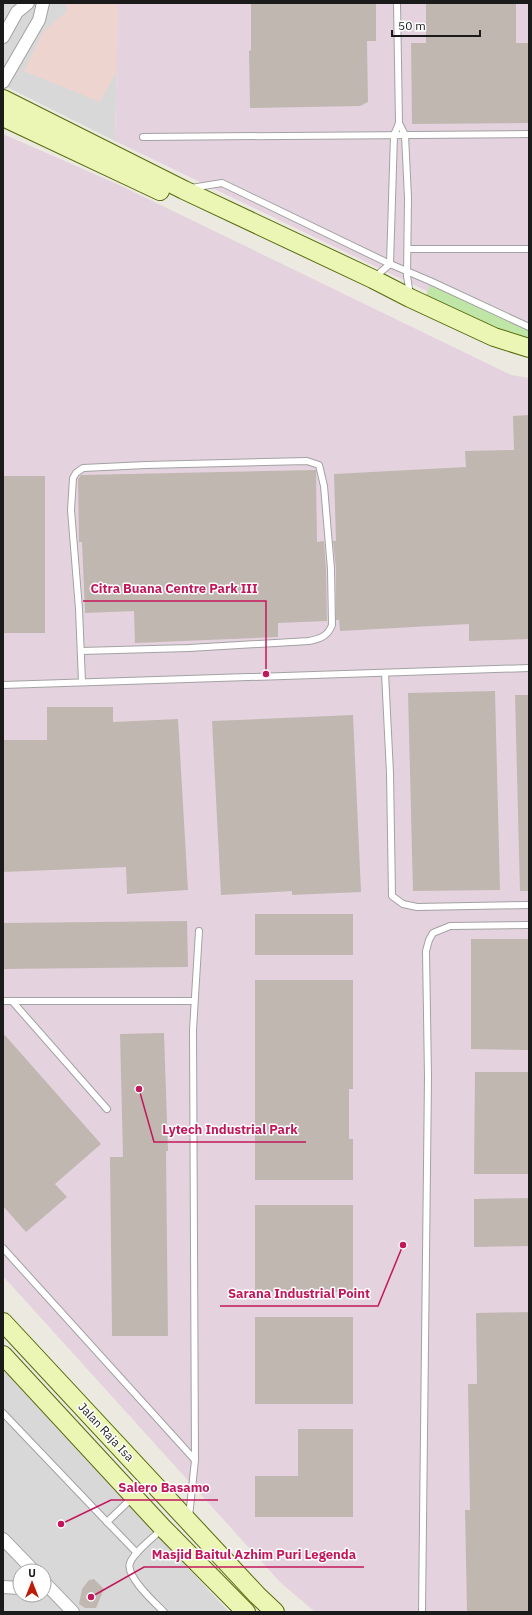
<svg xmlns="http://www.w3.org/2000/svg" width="532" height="1615" viewBox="0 0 532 1615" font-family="'IBM Plex Sans',sans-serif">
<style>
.residential{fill:#d9d8d8;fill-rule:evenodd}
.commercial{fill:#edd4cf}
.industrial{fill:#e5d2df}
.grass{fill:#bfe5a7}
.building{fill:#c0b8b0}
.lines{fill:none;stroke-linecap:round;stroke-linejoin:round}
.lane-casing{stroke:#a2a2a2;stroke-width:8}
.street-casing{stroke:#a2a2a2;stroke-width:14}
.secondary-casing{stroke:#566b09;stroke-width:20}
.lane{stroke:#fff;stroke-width:6}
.street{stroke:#fff;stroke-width:12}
.secondary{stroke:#ecf6b4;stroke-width:18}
.labels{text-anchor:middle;stroke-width:3;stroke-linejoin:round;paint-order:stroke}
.street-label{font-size:12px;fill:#1b1b1b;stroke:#fff}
.leader{fill:none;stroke:#c2185b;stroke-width:1.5}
.callout-dot{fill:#c2185b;stroke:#fff;stroke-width:1.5}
.callout-label{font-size:13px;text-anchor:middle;font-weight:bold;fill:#c2185b;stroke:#fff;stroke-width:3;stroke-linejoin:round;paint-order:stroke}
</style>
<rect width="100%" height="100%" fill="#ece9e0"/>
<g class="residential">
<polygon points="3,3 118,3 115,141 3,85"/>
<path d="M3,1370L229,1612H3ZM20,1571H44V1595H20Z"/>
</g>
<polygon class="commercial" points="66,3 118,3 117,71 100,102 24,71 43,32 66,12"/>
<g class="industrial">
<polygon points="118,3 529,3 529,335 500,325 416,286 115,141"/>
<polygon points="3,134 115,183 511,375 529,378 529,1612 315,1612 280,1582 3,1276"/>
</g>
<polygon class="grass" points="431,283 529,330 529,346 423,302"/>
<g class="building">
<polygon points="251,3 376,3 376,41 367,41 368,102 360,106 250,108 249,51 251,50"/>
<polygon points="426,3 516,3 516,43 529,43 529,123 412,124 411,43 426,43"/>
<polygon points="529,415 529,639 469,641 469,624 340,631 339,620 336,620 336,569 333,541 336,541 334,474 466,467 465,451 514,450 513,416"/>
<polygon points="316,470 317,542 324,541 326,569 327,621 278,623 278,637 135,643 134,611 85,613 82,542 79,542 78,479 81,475"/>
<rect x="3" y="476" width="42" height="157"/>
<polygon points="495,691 500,890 413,891 408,693"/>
<polygon points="515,695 529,695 529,891 520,891"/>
<polygon points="47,707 113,707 113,722 178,719 188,890 127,894 126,867 3,872 3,740 47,740"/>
<polygon points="353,715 361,892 292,895 292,891 221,895 212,721"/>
<rect x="255" y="914" width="98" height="41"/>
<polygon points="187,921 188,967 3,969 3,923"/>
<polygon points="471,939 529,939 529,1050 471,1049"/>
<polygon points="255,980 353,980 353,1089 349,1089 349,1139 353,1139 353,1180 255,1180"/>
<polygon points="3,1033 101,1144 55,1184 67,1197 26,1232 3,1206"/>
<polygon points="164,1033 168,1151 166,1151 168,1336 112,1336 110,1157 123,1157 120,1034"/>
<polygon points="475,1072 529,1072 529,1174 474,1174"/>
<polygon points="529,1198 529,1246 474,1247 474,1199"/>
<rect x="255" y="1205" width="98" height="87"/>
<polygon points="529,1312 529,1612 467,1612 465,1510 470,1510 468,1384 477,1384 476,1313"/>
<rect x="255" y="1317" width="98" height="87"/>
<polygon points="298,1429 353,1429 353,1517 255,1517 255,1476 298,1476"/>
<polygon points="94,1579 104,1589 96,1608 85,1608 79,1604 82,1589 89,1580"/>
</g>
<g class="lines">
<g class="lane-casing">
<g id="lane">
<polyline points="399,123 405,135 408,198 407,276 410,295"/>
<polyline points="143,137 529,134"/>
<polyline points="191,188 222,183 390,264 430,281 529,327"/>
<polyline points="408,249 529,249"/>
<polyline points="375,277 390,264 394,135 399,123 397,3"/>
<path d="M81,651L189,648L309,641C320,639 328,636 332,625L331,569L324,486L319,465L307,461L146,465L83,468L76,473L73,478L71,510L79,609L82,682"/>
<polyline points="385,673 390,773 392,896 403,904 417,907 529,905"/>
<polyline points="3,685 529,668"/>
<polyline points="3,1001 194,1001"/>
<polyline points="12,1001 107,1109"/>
<polyline points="3,1248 195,1460"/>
<polyline points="3,1413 107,1522 132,1498"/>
<polyline points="189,1517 195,1460 193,1030 199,931"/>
<polyline points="107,1522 137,1553"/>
<path d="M162,1529C153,1538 134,1552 130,1563C125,1576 155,1603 164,1612"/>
<polyline points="422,1612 428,1077 426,951 429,940 433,933 450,926 529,925"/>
</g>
</g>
<g class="street-casing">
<g id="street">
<polyline points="3,37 17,12 28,3"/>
<polyline points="3,82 39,20 43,3"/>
<polyline points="3,1539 34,1571"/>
<polyline points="44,1582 73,1612"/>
<polyline points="3,1587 20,1588"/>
</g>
</g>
<g class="secondary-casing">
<g id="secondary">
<polyline points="3,99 184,190 373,279 410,298 494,337 529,348"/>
<polyline points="3,117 160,191"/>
<polyline points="3,1322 257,1595 275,1612"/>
<polyline points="3,1355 163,1528 246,1612"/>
</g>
</g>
<use href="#lane" class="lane"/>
<use href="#street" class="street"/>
<use href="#secondary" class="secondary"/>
</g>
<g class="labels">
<g class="street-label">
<text transform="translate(106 1432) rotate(47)" y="4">Jalan Raja Isa</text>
</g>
</g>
<path class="leader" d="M266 674L266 601H83M139 1089L154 1142H306M403 1245L378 1306H220M61 1524L111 1500H218M91 1597L144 1567H364"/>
<g class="callout-dot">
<circle cx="266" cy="674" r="4"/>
<circle cx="139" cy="1089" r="4"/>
<circle cx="403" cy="1245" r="4"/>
<circle cx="61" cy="1524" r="4"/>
<circle cx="91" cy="1597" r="4"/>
</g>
<g class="callout-label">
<text x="174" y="593">Citra Buana Centre Park III</text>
<text x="230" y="1134">Lytech Industrial Park</text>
<text x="299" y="1298">Sarana Industrial Point</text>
<text x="164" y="1492">Salero Basamo</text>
<text x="254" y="1559">Masjid Baitul Azhim Puri Legenda</text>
</g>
<rect width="532" height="1615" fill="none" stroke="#1b1b1b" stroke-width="8"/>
<g transform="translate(32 1583)"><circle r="19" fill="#ffffff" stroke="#a4a4a4"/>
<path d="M0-3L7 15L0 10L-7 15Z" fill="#be1b08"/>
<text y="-6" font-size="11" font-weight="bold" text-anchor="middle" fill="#1b1b1b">U</text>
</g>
<path d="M392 30v6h88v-6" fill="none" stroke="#1b1b1b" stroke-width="2"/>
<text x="398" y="30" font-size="12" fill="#1b1b1b" stroke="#ffffff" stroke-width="3" paint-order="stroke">50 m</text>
</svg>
